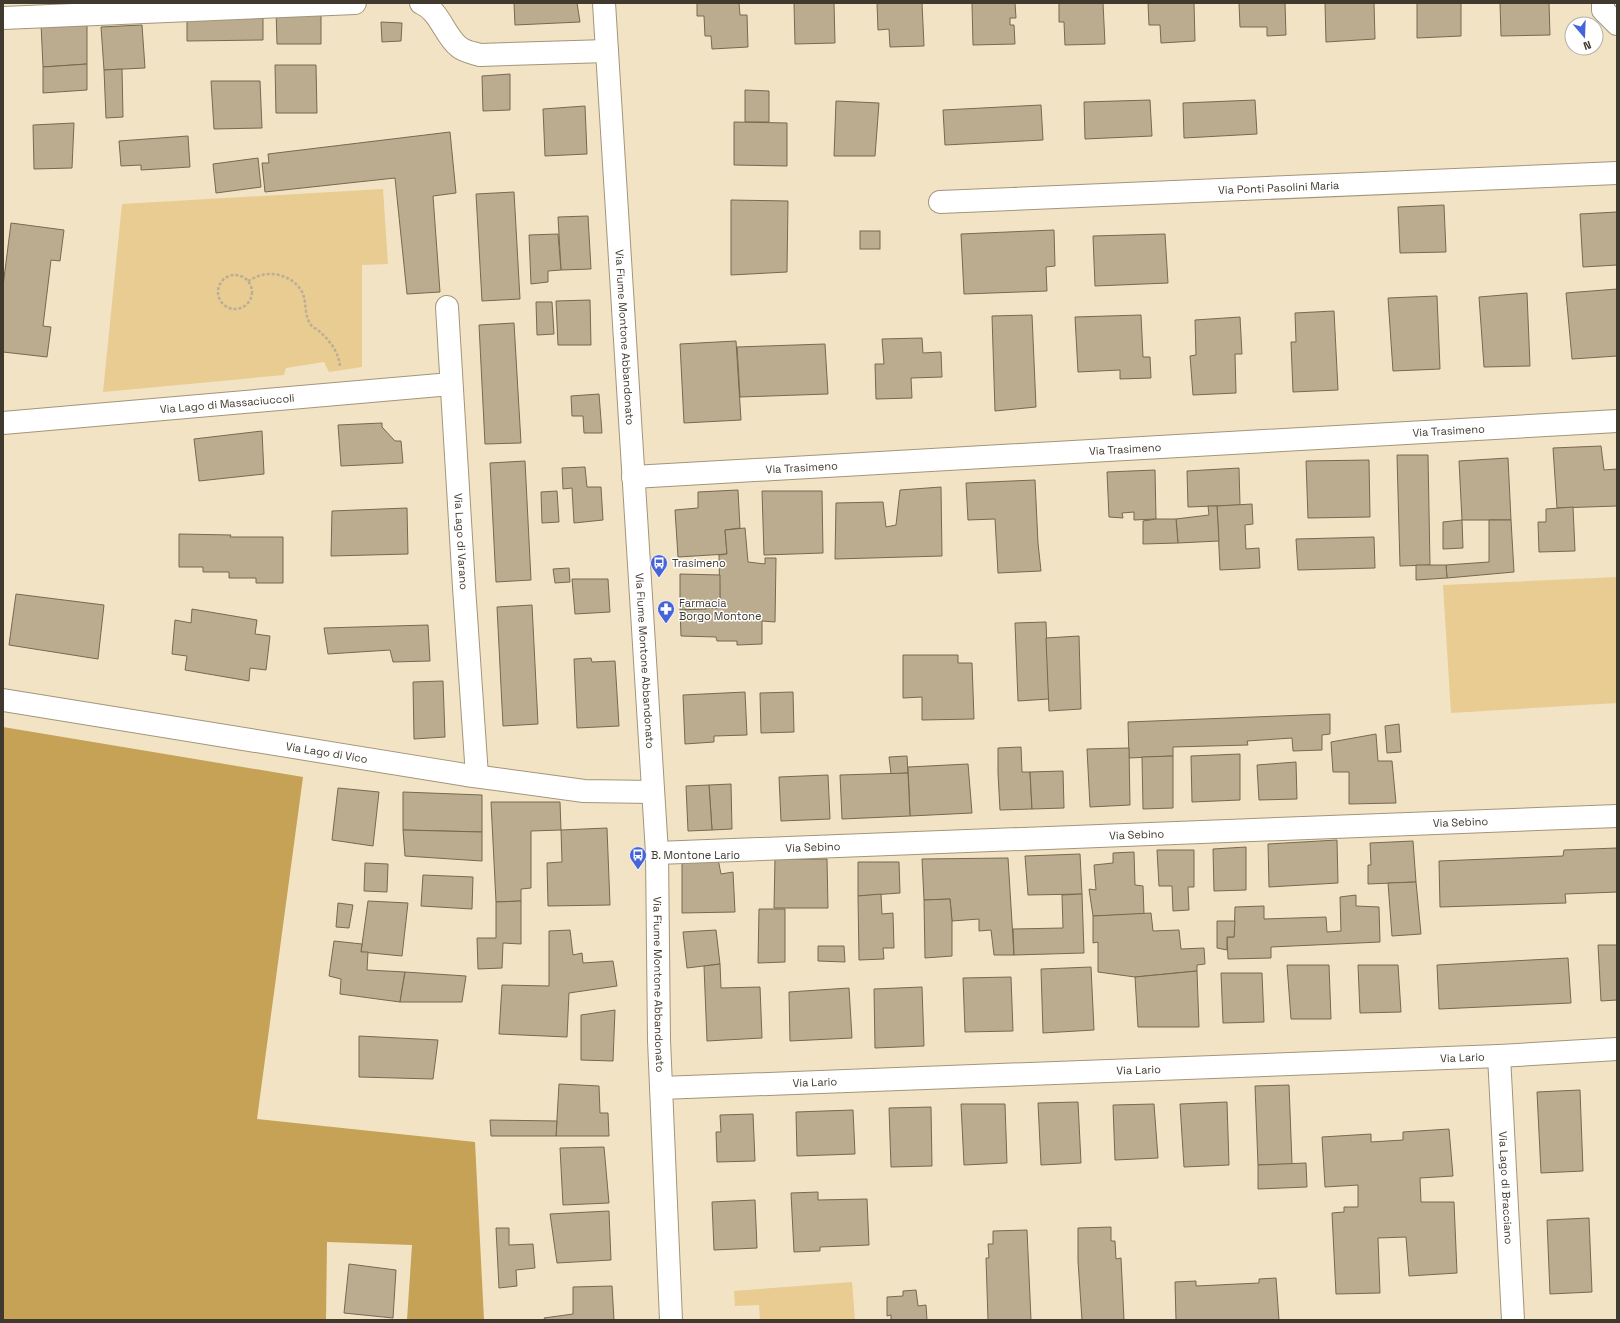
<svg xmlns="http://www.w3.org/2000/svg" width="1620" height="1323" viewBox="0 0 1620 1323" font-family="'Space Grotesk',sans-serif">
<style>
.green{fill:#e9cc92}
.forest{fill:#c6a257}
.building{fill:#bbac90;stroke:#77694f}
.lines{fill:none;stroke-linecap:round;stroke-linejoin:round}
.minor-casing{stroke:#a39579;stroke-width:24}
.path{stroke:#bbae96;stroke-width:2.5;stroke-dasharray:3 2;stroke-linecap:butt}
.minor{stroke:#fff;stroke-width:22}
.labels{text-anchor:middle;stroke-width:3;stroke-linejoin:round;paint-order:stroke}
.street-label{font-size:11px;fill:#403a2e;stroke:#fff}
.poi-label{font-size:11px;fill:#403a2e;stroke:#fff;text-anchor:start}
</style>
<rect width="100%" height="100%" fill="#f2e3c5"/>
<g class="green">
<polygon points="383,189 388,264 362,265 362,367 329,372 324,362 286,368 284,375 103,392 122,204"/>
<polygon points="1617,577 1617,703 1451,713 1443,585"/>
<polygon points="852,1282 855,1320 760,1320 759,1305 735,1306 734,1291"/>
</g>
<polygon class="forest" points="3,727 303,777 257,1119 475,1142 484,1320 407,1320 412,1245 327,1242 326,1320 3,1320"/>
<g class="building">
<polygon points="514,3 577,3 580,22 515,25"/>
<polygon points="697,3 739,3 740,15 747,15 748,47 712,49 711,36 705,36 704,16 697,16"/>
<polygon points="794,3 834,3 835,43 795,44"/>
<polygon points="877,3 922,3 924,46 890,47 889,29 878,30"/>
<polygon points="972,3 1015,3 1016,18 1010,18 1010,25 1014,25 1015,44 973,45"/>
<polygon points="1059,3 1103,3 1105,44 1065,45 1064,22 1059,22"/>
<polygon points="1148,3 1194,3 1195,41 1161,43 1160,25 1149,25"/>
<polygon points="1239,3 1285,3 1286,35 1267,36 1267,27 1240,27"/>
<polygon points="1325,3 1374,3 1375,39 1326,42"/>
<polygon points="1417,3 1461,3 1461,36 1417,38"/>
<polygon points="1500,3 1549,3 1550,35 1501,36"/>
<polygon points="321,9 321,44 277,44 276,10"/>
<polygon points="263,17 263,40 187,41 187,18"/>
<polygon points="87,22 87,64 43,67 41,24"/>
<polygon points="381,22 402,23 401,41 382,42"/>
<polygon points="142,25 145,68 104,70 101,27"/>
<polygon points="87,64 87,90 43,93 43,67"/>
<polygon points="275,65 316,65 317,113 276,113"/>
<polygon points="122,69 123,117 106,118 104,70"/>
<polygon points="510,74 510,110 483,111 482,76"/>
<polygon points="211,81 260,81 262,128 214,129"/>
<polygon points="745,90 769,91 769,122 745,122"/>
<polygon points="1150,100 1152,136 1085,139 1084,102"/>
<polygon points="1255,100 1257,134 1184,138 1183,103"/>
<polygon points="836,101 879,103 875,156 834,156"/>
<polygon points="1041,105 1043,140 945,145 943,110"/>
<polygon points="585,106 587,154 545,156 543,109"/>
<polygon points="734,122 787,123 787,166 734,165"/>
<polygon points="74,123 72,168 34,169 33,125"/>
<polygon points="450,132 456,193 433,196 440,292 407,294 395,178 265,192 262,163 269,163 268,154"/>
<polygon points="188,136 190,167 141,170 141,165 121,166 119,141"/>
<polygon points="258,158 261,187 216,193 213,164"/>
<polygon points="514,192 520,299 482,301 476,194"/>
<polygon points="731,200 788,201 787,272 731,275"/>
<polygon points="1444,205 1446,252 1400,253 1398,207"/>
<polygon points="1617,212 1617,265 1583,267 1580,214"/>
<polygon points="588,216 591,269 561,270 558,217"/>
<polygon points="11,223 64,230 60,261 51,260 43,326 51,327 47,357 3,352 3,286"/>
<polygon points="1054,230 1055,266 1046,267 1047,291 964,294 961,234"/>
<rect x="860" y="231" width="20" height="18"/>
<polygon points="558,234 561,270 548,271 548,282 531,284 529,235"/>
<polygon points="1165,234 1168,283 1095,286 1093,236"/>
<polygon points="1617,289 1617,356 1572,359 1566,293"/>
<polygon points="1527,293 1530,366 1484,367 1479,297"/>
<polygon points="1437,296 1440,369 1393,371 1388,298"/>
<polygon points="590,300 591,345 558,345 556,301"/>
<polygon points="536,302 552,302 554,334 537,335"/>
<polygon points="1334,311 1338,390 1293,392 1291,342 1296,342 1295,313"/>
<polygon points="1032,315 1036,407 995,411 992,316"/>
<polygon points="1141,315 1143,357 1150,357 1151,378 1120,379 1120,370 1078,372 1075,317"/>
<polygon points="1240,317 1242,354 1235,354 1236,393 1193,395 1190,356 1196,355 1195,320"/>
<polygon points="514,323 521,443 485,444 479,325"/>
<polygon points="922,338 923,353 941,352 942,377 911,378 912,398 876,399 875,364 884,364 882,339"/>
<polygon points="736,341 741,420 684,423 680,344"/>
<polygon points="825,344 828,394 740,397 737,347"/>
<polygon points="599,394 602,433 584,433 583,416 572,416 571,396"/>
<polygon points="382,423 382,427 395,441 401,441 403,463 341,466 338,425"/>
<polygon points="262,431 264,474 199,481 194,439"/>
<polygon points="1601,446 1604,470 1617,469 1617,506 1557,508 1553,448"/>
<polygon points="1397,455 1428,455 1430,565 1400,566"/>
<polygon points="1508,458 1511,520 1462,520 1459,461"/>
<polygon points="1369,460 1370,517 1308,518 1306,461"/>
<polygon points="525,461 531,580 496,582 490,463"/>
<polygon points="585,467 587,487 601,487 603,520 574,523 572,488 563,489 562,468"/>
<polygon points="1239,468 1240,505 1188,507 1187,471"/>
<polygon points="1155,470 1156,519 1134,520 1134,512 1122,513 1123,518 1109,517 1107,472"/>
<polygon points="1035,480 1038,543 1041,571 998,573 995,519 968,520 966,483"/>
<polygon points="941,487 942,556 835,559 836,503 883,502 886,527 896,525 900,490"/>
<polygon points="738,490 740,528 725,530 727,554 678,557 675,510 698,508 698,492"/>
<polygon points="557,491 559,522 542,523 541,492"/>
<polygon points="762,491 822,491 823,553 764,555"/>
<polygon points="1252,504 1253,524 1245,525 1246,549 1259,548 1260,568 1220,570 1217,506"/>
<polygon points="1208,506 1217,506 1219,541 1178,543 1176,519 1209,515"/>
<polygon points="1573,507 1575,551 1539,552 1538,522 1546,522 1546,509"/>
<polygon points="407,508 408,554 331,556 332,511"/>
<polygon points="1156,519 1176,519 1178,543 1143,544 1143,521"/>
<polygon points="1462,520 1463,548 1443,549 1443,522"/>
<polygon points="1489,520 1511,520 1514,572 1447,578 1446,565 1489,562"/>
<polygon points="745,528 748,562 765,564 765,558 776,558 775,622 762,621 762,644 737,645 737,641 717,641 716,637 681,636 680,610 720,608 719,555 727,554 725,530"/>
<polygon points="179,534 231,535 230,537 283,537 283,583 256,583 256,578 229,578 229,572 203,572 203,567 179,567"/>
<polygon points="1374,537 1375,568 1298,570 1296,539"/>
<polygon points="1416,565 1446,565 1447,578 1416,580"/>
<polygon points="569,568 570,582 555,583 553,569"/>
<polygon points="680,574 720,575 720,608 680,610"/>
<polygon points="572,579 608,579 610,612 575,614"/>
<polygon points="16,594 104,605 98,659 9,645"/>
<polygon points="532,605 538,724 503,726 497,607"/>
<polygon points="192,609 257,620 255,634 270,636 266,670 250,668 249,681 185,670 187,656 172,654 175,620 191,623"/>
<polygon points="1046,622 1049,699 1018,701 1015,623"/>
<polygon points="428,625 430,661 393,662 390,650 328,654 324,628"/>
<polygon points="1079,636 1081,709 1049,711 1046,638"/>
<polygon points="903,655 958,655 958,663 972,663 974,719 922,720 922,697 903,698"/>
<polygon points="591,658 592,662 615,661 619,726 577,728 574,659"/>
<polygon points="443,681 445,737 414,739 413,682"/>
<polygon points="745,692 747,735 714,736 714,742 685,744 683,695"/>
<polygon points="793,692 794,732 761,733 760,693"/>
<polygon points="1330,714 1330,734 1322,735 1322,750 1293,751 1292,738 1247,741 1248,745 1173,747 1173,756 1129,758 1128,722"/>
<polygon points="1399,724 1401,752 1387,753 1385,726"/>
<polygon points="1376,734 1378,761 1392,761 1396,803 1349,804 1349,772 1333,772 1331,742"/>
<polygon points="1021,747 1022,772 1030,772 1032,809 1000,810 998,773 998,748"/>
<polygon points="1129,748 1130,805 1090,807 1087,749"/>
<polygon points="1240,754 1240,800 1192,802 1191,756"/>
<polygon points="907,756 908,773 891,774 889,757"/>
<polygon points="1173,756 1173,808 1143,809 1142,757"/>
<polygon points="1296,762 1297,799 1259,800 1257,765"/>
<polygon points="968,764 972,813 910,816 908,767"/>
<polygon points="1063,771 1064,808 1032,809 1030,772"/>
<polygon points="908,773 910,816 842,819 840,775"/>
<polygon points="828,775 830,819 781,821 779,777"/>
<polygon points="731,784 732,829 712,830 709,785"/>
<polygon points="709,785 712,830 688,831 686,786"/>
<polygon points="338,788 379,792 373,846 332,840"/>
<polygon points="403,792 482,795 482,832 403,830"/>
<polygon points="491,802 560,802 561,830 531,831 531,888 521,889 521,901 496,902"/>
<polygon points="607,828 610,905 548,906 547,863 562,862 561,830"/>
<polygon points="403,830 482,832 482,861 405,856"/>
<polygon points="1337,840 1338,883 1269,887 1268,844"/>
<polygon points="1413,841 1416,882 1368,884 1368,865 1371,865 1370,843"/>
<polygon points="1246,847 1246,890 1214,891 1213,849"/>
<polygon points="1617,848 1617,892 1565,894 1566,903 1440,907 1439,861 1563,856 1564,850"/>
<polygon points="1157,850 1194,850 1194,887 1188,887 1189,910 1173,911 1172,886 1159,886"/>
<polygon points="1134,852 1135,885 1143,886 1144,914 1093,916 1089,889 1096,890 1094,865 1113,863 1113,853"/>
<polygon points="717,854 721,874 733,872 735,912 682,913 682,858"/>
<polygon points="1080,854 1082,894 1028,895 1025,856"/>
<polygon points="1008,858 1014,955 994,955 991,930 979,931 979,919 952,921 950,899 924,900 922,859"/>
<polygon points="775,859 827,859 828,908 774,908"/>
<polygon points="858,862 899,862 900,893 858,896"/>
<polygon points="365,863 388,864 387,892 364,891"/>
<polygon points="423,875 473,877 472,909 421,906"/>
<polygon points="1416,882 1421,934 1392,936 1388,883"/>
<polygon points="881,894 882,914 893,913 894,948 883,948 884,959 859,960 858,896"/>
<polygon points="1082,894 1084,953 1014,955 1013,929 1063,928 1062,895"/>
<polygon points="1356,895 1356,906 1379,907 1380,942 1271,947 1271,958 1228,959 1227,937 1234,937 1235,907 1264,906 1264,919 1326,917 1327,932 1341,931 1340,897"/>
<polygon points="950,899 952,921 952,956 925,958 924,900"/>
<polygon points="368,901 408,903 402,956 361,952"/>
<polygon points="521,901 521,944 503,943 502,968 478,969 477,938 496,938 496,902"/>
<polygon points="338,903 353,905 349,928 336,927"/>
<polygon points="759,909 785,909 785,962 758,963"/>
<polygon points="1151,913 1153,931 1179,930 1181,949 1204,948 1205,964 1197,965 1197,971 1135,977 1098,972 1098,942 1093,943 1093,916"/>
<polygon points="1217,921 1235,921 1234,937 1227,937 1227,950 1217,948"/>
<polygon points="570,930 573,955 582,953 583,963 613,961 617,986 569,993 567,1037 499,1034 502,985 549,986 549,931"/>
<polygon points="716,930 720,964 687,968 683,932"/>
<polygon points="334,941 362,944 361,952 368,952 367,970 405,972 400,1002 340,994 341,979 329,976"/>
<polygon points="1598,945 1617,945 1617,1000 1601,1001"/>
<polygon points="818,946 844,946 845,962 818,961"/>
<polygon points="1568,958 1571,1003 1439,1009 1437,965"/>
<polygon points="720,964 721,988 760,987 762,1038 707,1041 704,966"/>
<polygon points="1287,965 1329,965 1331,1019 1291,1019"/>
<polygon points="1358,965 1398,965 1401,1012 1360,1013"/>
<polygon points="1091,967 1094,1030 1043,1033 1041,969"/>
<polygon points="1197,971 1199,1027 1138,1027 1135,977"/>
<polygon points="405,972 466,976 462,1002 400,1002"/>
<polygon points="1221,973 1262,973 1264,1022 1223,1023"/>
<polygon points="1011,977 1013,1031 965,1032 963,978"/>
<polygon points="922,987 924,1046 875,1048 874,989"/>
<polygon points="849,988 852,1038 790,1041 789,992"/>
<polygon points="615,1010 613,1061 581,1060 581,1015"/>
<polygon points="359,1036 438,1040 433,1079 359,1077"/>
<polygon points="559,1084 599,1086 600,1113 608,1113 609,1136 556,1136"/>
<polygon points="1289,1085 1292,1164 1258,1165 1255,1086"/>
<polygon points="1580,1090 1583,1171 1541,1173 1537,1092"/>
<polygon points="1078,1102 1081,1163 1041,1165 1038,1103"/>
<polygon points="1227,1102 1229,1165 1184,1167 1180,1104"/>
<polygon points="961,1104 1005,1104 1007,1163 964,1165"/>
<polygon points="1154,1104 1158,1158 1115,1160 1113,1105"/>
<polygon points="931,1107 932,1166 891,1167 889,1108"/>
<polygon points="853,1110 855,1154 797,1156 796,1112"/>
<polygon points="753,1114 755,1161 717,1162 716,1132 721,1132 720,1115"/>
<polygon points="490,1120 557,1121 556,1136 491,1136"/>
<polygon points="1449,1129 1453,1176 1420,1178 1421,1202 1454,1202 1457,1273 1409,1276 1406,1237 1378,1238 1380,1293 1336,1294 1332,1213 1344,1212 1344,1207 1358,1207 1358,1185 1325,1187 1322,1137 1371,1134 1371,1142 1403,1140 1403,1132"/>
<polygon points="604,1147 609,1203 563,1205 560,1148"/>
<polygon points="1306,1163 1307,1187 1258,1189 1258,1165"/>
<polygon points="818,1192 818,1200 867,1199 869,1245 820,1247 820,1251 794,1252 791,1193"/>
<polygon points="755,1200 757,1248 714,1250 712,1202"/>
<polygon points="609,1211 611,1260 557,1263 550,1214"/>
<polygon points="1589,1218 1592,1292 1550,1294 1547,1220"/>
<polygon points="1111,1227 1111,1241 1115,1241 1116,1259 1121,1258 1124,1320 1082,1320 1078,1261 1078,1228"/>
<polygon points="496,1228 509,1228 509,1245 533,1244 535,1268 516,1270 517,1286 499,1288"/>
<polygon points="1027,1230 1031,1320 988,1320 986,1258 989,1258 988,1244 993,1244 993,1231"/>
<polygon points="349,1264 396,1270 393,1318 344,1313"/>
<polygon points="1276,1278 1279,1320 1176,1320 1175,1282 1196,1281 1196,1286 1259,1283 1259,1279"/>
<polygon points="612,1286 614,1320 545,1320 544,1318 573,1314 573,1287"/>
<polygon points="916,1290 918,1306 926,1305 927,1320 891,1320 891,1315 887,1316 887,1297 903,1296 903,1291"/>
</g>
<g class="lines">
<g class="minor-casing">
<g id="minor">
<path d="M421,3C440,11 444,35 459,47C465,52 474,53 480,55L607,51"/>
<path id="s1" d="M604,3L657,853L659,1040L671,1320"/>
<polyline points="1603,3 1603,10 1617,24"/>
<polyline points="3,18 355,3"/>
<path id="s2" d="M940,202L1617,173"/>
<path id="s3" d="M447,307L464,587L477,776"/>
<path id="s4" d="M3,423L451,384"/>
<path id="s5" d="M633,477L1617,421"/>
<path id="s6" d="M3,700L466,775L584,791L653,792"/>
<path id="s7" d="M657,853L1617,816"/>
<path id="s8" d="M1499,1056L1513,1320"/>
<path id="s9" d="M661,1088L1499,1056L1617,1049"/>
</g>
</g>
<g class="path">
<circle cx="235" cy="292" r="17"/>
<path d="M248,281C252,279 257,276 262,275C279,271 299,280 304,297C306,305 305,319 312,326C314,328 317,329 319,331C330,341 339,352 340,367"/>
</g>
<use href="#minor" class="minor"/>
</g>
<defs>
<g id="bus-pin" transform="scale(0.9)"><path d="M0 17L-7.5 6A9.5 9.5 0 1 1 7.5 6Z" fill="#4664d8" stroke="#fff"/><path d="M-5-6H5V4H4V6H2V4H-2V6H-4V4H-5ZM-3.5-4V0h7V-4ZM-3.5 1.2v1.5H-2V1.2ZM2 1.2v1.5H3.5V1.2Z" fill="#fff"/></g>
<g id="pharmacy-pin" transform="scale(0.9)"><path d="M0 17L-7.5 6A9.5 9.5 0 1 1 7.5 6Z" fill="#4664d8" stroke="#fff"/><path d="M-2-6h4v4h4v4h-4v4h-4v-4h-4v-4h4Z" fill="#fff"/></g>
</defs>
<g fill-rule="evenodd">
<use href="#bus-pin" x="659" y="563"/>
<use href="#pharmacy-pin" x="666" y="609"/>
<use href="#bus-pin" x="638" y="855"/>
</g>
<g class="labels">
<g class="street-label">
<text dy="4" stroke="none"><textPath href="#s2" startOffset="339">Via Ponti Pasolini Maria</textPath></text>
<text dy="4" stroke="none"><textPath href="#s1" startOffset="335">Via Fiume Montone Abbandonato</textPath></text>
<text dy="4" stroke="none"><textPath href="#s4" startOffset="225">Via Lago di Massaciuccoli</textPath></text>
<text dy="4" stroke="none"><textPath href="#s5" startOffset="817">Via Trasimeno</textPath></text>
<text dy="4" stroke="none"><textPath href="#s5" startOffset="493">Via Trasimeno</textPath></text>
<text dy="4" stroke="none"><textPath href="#s5" startOffset="169">Via Trasimeno</textPath></text>
<text dy="4" stroke="none"><textPath href="#s3" startOffset="235">Via Lago di Varano</textPath></text>
<text dy="4" stroke="none"><textPath href="#s1" startOffset="659">Via Fiume Montone Abbandonato</textPath></text>
<text dy="4" stroke="none"><textPath href="#s6" startOffset="328">Via Lago di Vico</textPath></text>
<text dy="4" stroke="none"><textPath href="#s7" startOffset="804">Via Sebino</textPath></text>
<text dy="4" stroke="none"><textPath href="#s7" startOffset="480">Via Sebino</textPath></text>
<text dy="4" stroke="none"><textPath href="#s7" startOffset="156">Via Sebino</textPath></text>
<text dy="4" stroke="none"><textPath href="#s1" startOffset="983">Via Fiume Montone Abbandonato</textPath></text>
<text dy="4" stroke="none"><textPath href="#s9" startOffset="802">Via Lario</textPath></text>
<text dy="4" stroke="none"><textPath href="#s9" startOffset="478">Via Lario</textPath></text>
<text dy="4" stroke="none"><textPath href="#s9" startOffset="154">Via Lario</textPath></text>
<text dy="4" stroke="none"><textPath href="#s8" startOffset="132">Via Lago di Bracciano</textPath></text>
</g>
<g class="poi-label">
<text x="672" y="567">Trasimeno</text>
<text x="679" y="607">Farmacia<tspan x="679" dy="13">Borgo Montone</tspan></text>
<text x="651" y="859">B. Montone Lario</text>
</g>
</g>
<rect width="1620" height="1323" fill="none" stroke="#403a2e" stroke-width="8"/>
<g transform="translate(1584 36) rotate(161)"><circle r="19" fill="#ffffff" stroke="#b3b0ab"/>
<path d="M0-3L7 15L0 10L-7 15Z" fill="#4664d8"/>
<text y="-6" font-size="11" font-weight="bold" text-anchor="middle" fill="#403a2e">N</text>
</g>
</svg>
